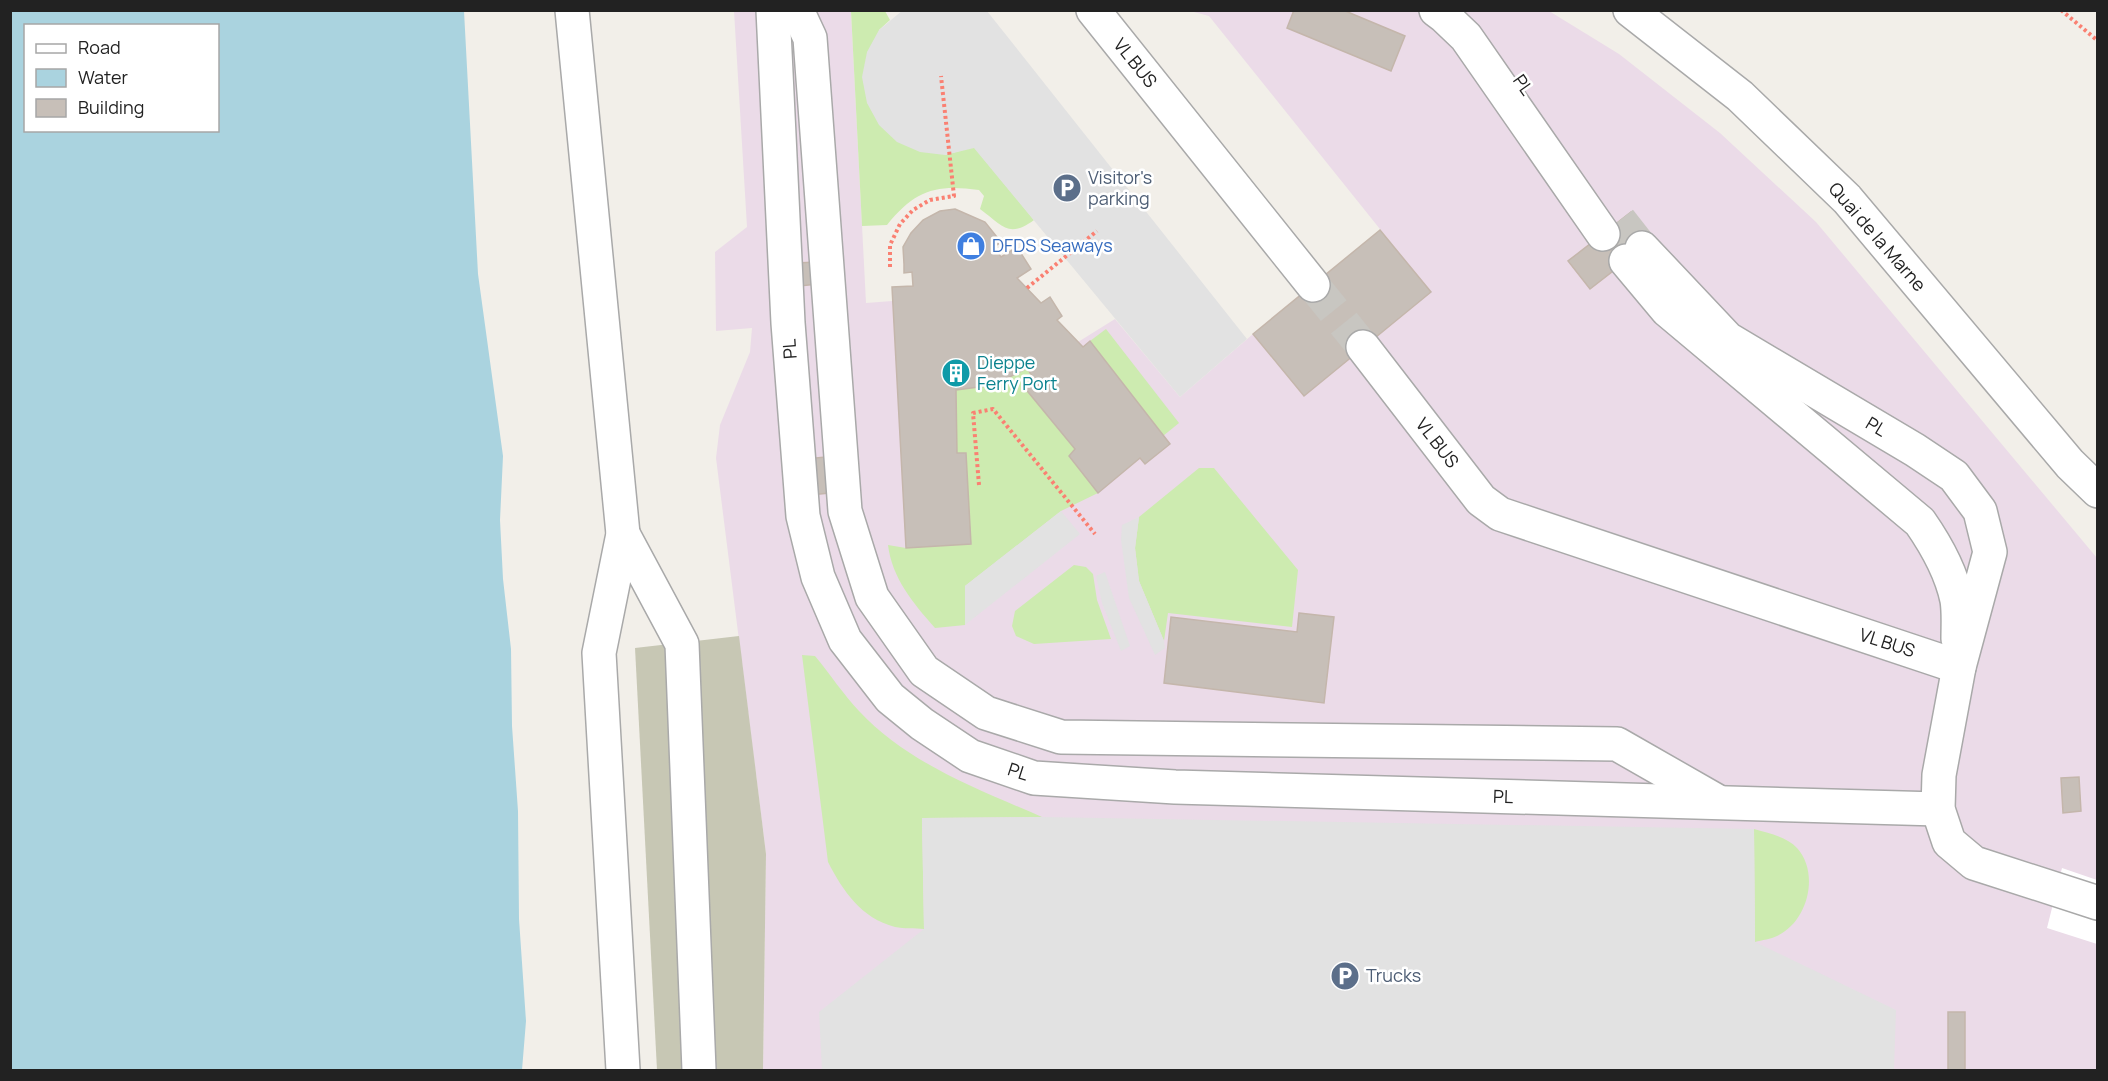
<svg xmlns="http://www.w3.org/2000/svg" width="2108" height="1081" viewBox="0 0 2108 1081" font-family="Manrope,sans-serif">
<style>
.industrial{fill:#ebdbe8}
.construction{fill:#c7c7b4}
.grass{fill:#cdebb0}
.parking{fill:#e2e2e2}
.water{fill:#aad3df;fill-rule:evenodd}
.pier{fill:#fff}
.building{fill:#c7bfb8;stroke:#c4b6ab;stroke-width:1.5}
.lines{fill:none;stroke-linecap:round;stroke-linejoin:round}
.minor-tunnel{stroke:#c8c6c1;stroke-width:33;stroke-dasharray:33 16;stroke-linecap:butt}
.minor-casing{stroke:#a9a9a9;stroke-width:36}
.path{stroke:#fa8072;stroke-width:4;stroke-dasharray:3 3;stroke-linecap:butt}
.minor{stroke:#fff;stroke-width:33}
.labels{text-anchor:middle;stroke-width:5;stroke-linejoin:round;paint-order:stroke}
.street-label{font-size:18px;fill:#222;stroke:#fff}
.service-label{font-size:18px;fill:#4e5e75;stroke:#fff;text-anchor:start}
.shop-label{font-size:18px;fill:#366cbe;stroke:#fff;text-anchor:start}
.culture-label{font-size:18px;fill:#0d838f;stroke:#fff;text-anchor:start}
</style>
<rect width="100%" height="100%" fill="#f2efe9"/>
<polygon class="industrial" points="734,11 851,11 866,303 892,301 892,287 913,286 912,272 904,273 903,247 955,209 985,222 1001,242 994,247 1001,257 1017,247 1031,269 1018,278 1041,303 1050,297 1062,316 1057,320 1078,342 1115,319 1180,397 1253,334 1277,364 1404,259 1209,16 1190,11 1549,11 1619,54 1720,133 1816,222 2097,558 2097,1070 763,1070 766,854 716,458 720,425 750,352 752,328 716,331 715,252 747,227"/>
<polygon class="construction" points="739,636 766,854 763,1070 657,1070 635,648"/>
<g class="grass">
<path d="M851,11H885L890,20L879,30L945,155L974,147L1034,220C1008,239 1002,225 980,209L984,196L979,190C936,184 915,190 887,225L862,226Z"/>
<polygon points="1106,329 1179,423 1163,436 1090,341"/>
<path d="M1027,368L1034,379L1024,387L1075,449L1069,456L1098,493L1061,511L965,586V625L935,628C913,603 892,578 888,545L906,548L971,543L957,453L956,390L994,385Z"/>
<polygon points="1199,468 1214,468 1298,570 1292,627 1168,613 1164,641 1139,581 1135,548 1139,517"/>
<polygon points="1074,565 1086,567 1093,574 1097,600 1111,639 1034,644 1016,636 1012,626 1015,611"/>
<path d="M802,655L815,656C830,674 843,694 859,711C907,763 978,789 1042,817L922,818L924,929C915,928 904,929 895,927C861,918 843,891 828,862Z"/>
<path d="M1754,829C1768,833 1787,837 1797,848C1820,873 1808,922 1777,936C1771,939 1762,940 1755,942Z"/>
</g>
<g class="parking">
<polygon points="903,10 987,11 1247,339 1180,397 974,148 945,155 920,152 897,142 879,125 867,103 862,77 867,52 879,30"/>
<polygon points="1061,511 1080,534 965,625 965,586"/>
<polygon points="1139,517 1135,548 1139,581 1164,641 1165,648 1155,655 1129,598 1121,540 1122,525"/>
<polygon points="1105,572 1130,646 1121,651 1102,603 1096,576"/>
<polygon points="1042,817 1754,829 1755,942 1896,1010 1894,1070 822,1070 819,1012 924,929 922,818"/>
</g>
<path class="water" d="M10,11H464L478,274L503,456L500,520L503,579L511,649L512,726L518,811L519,919L526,1021L522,1070H11ZM26,26H218V130H26Z"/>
<polygon class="pier" points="2062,868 2097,880 2097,944 2047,928"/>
<g class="building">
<polygon points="1294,10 1343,10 1405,36 1391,71 1287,28"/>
<polygon points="955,209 985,222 1001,242 994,247 1001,257 1017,247 1031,269 1017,278 1041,303 1050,297 1062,316 1057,320 1083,347 1090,341 1170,444 1145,464 1140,458 1098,493 1069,456 1075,449 1024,387 1034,379 1027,368 994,385 956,390 957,453 966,453 971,544 906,548 892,287 913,286 912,272 904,273 904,264 903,247 911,233 923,220 940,211"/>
<polygon points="1631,212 1653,240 1590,289 1568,261"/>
<polygon points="1380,230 1431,292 1304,396 1253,334"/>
<polygon points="815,262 817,284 800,286 798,263"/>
<polygon points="825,457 829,493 811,495 807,459"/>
<polygon points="1299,613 1334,617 1324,703 1164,683 1171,617 1297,632"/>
<polygon points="2079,777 2081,811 2063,813 2061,778"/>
<rect x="1948" y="1012" width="17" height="58"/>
</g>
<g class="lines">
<g class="minor-tunnel">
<polyline points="1620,220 1642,248"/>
<polyline points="1313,285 1363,347"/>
</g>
<g class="minor-casing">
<g id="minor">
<polyline points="572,10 623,534 599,653 623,1070"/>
<polyline points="773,10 788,323 803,516 818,577 845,640 890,698 922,724 970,756 1034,778 1175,787 1938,809"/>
<polyline points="797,10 810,38 845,511 872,597 924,671 986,713 1061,737 1617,744 1715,800"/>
<polyline points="1093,10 1313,285"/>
<polyline points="1436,10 1444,16 1466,37 1603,234"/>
<polyline points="1630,10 1740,96 1847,199 2070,464 2098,491"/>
<polyline points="1642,248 1728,339 1915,450 1954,476 1980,511 1990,552 1959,667 1939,775 1938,809 1949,842 1974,863 2098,903"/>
<path d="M1626,261L1667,310L1920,522C1936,545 1951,571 1957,600C1959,612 1958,626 1958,639"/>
<polyline points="1363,347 1481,500 1500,514 1959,667"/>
<polyline points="623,534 682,644 699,1070"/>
</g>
</g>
<g class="path">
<polyline points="2061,10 2098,41"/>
<polyline points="890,267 890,245 900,224 913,210 930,200 954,196 941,76"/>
<polyline points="1027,288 1097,231"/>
<polyline points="979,485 973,413 993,409 1095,534"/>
</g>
<use href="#minor" class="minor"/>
</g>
<defs>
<g id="parking-disc" transform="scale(1.5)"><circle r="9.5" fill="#5c6f8a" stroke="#fff"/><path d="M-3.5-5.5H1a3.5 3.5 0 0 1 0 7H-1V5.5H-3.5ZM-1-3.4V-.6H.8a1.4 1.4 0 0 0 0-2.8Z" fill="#fff"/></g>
<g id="shop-disc" transform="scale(1.5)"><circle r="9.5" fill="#3f7fe0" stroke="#fff"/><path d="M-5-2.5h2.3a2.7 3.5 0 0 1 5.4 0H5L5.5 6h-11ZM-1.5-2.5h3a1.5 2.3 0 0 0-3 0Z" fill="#fff"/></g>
<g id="building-disc" transform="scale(1.5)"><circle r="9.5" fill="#0f9aa8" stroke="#fff"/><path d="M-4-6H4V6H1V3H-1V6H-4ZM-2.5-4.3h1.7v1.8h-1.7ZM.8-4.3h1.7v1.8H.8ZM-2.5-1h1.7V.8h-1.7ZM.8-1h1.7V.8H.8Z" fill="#fff"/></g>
</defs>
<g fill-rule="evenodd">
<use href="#parking-disc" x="1067" y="188"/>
<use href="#shop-disc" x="971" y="246"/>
<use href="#building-disc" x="956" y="373"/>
<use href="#parking-disc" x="1345" y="976"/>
</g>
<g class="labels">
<g class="street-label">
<text transform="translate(1135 63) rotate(51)" y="6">VL BUS</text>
<text transform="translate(1523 85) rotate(55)" y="6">PL</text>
<text transform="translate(1877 237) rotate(49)" y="6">Quai de la Marne</text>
<text transform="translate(790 349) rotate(-94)" y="6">PL</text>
<text transform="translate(1876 427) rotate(31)" y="6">PL</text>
<text transform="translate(1437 443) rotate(52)" y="6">VL BUS</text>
<text transform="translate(1887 643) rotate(18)" y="6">VL BUS</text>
<text transform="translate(1018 772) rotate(18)" y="6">PL</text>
<text transform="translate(1503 797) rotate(2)" y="6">PL</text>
</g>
<g class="service-label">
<text x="1088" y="184">Visitor's<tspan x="1088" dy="21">parking</tspan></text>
<text x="1366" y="982">Trucks</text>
</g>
<g class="shop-label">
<text x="992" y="252">DFDS Seaways</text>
</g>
<g class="culture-label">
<text x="977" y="369">Dieppe<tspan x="977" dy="21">Ferry Port</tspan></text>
</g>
</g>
<rect width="2108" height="1081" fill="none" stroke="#222222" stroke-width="24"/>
<rect x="24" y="24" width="195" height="108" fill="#ffffff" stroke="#a7a7a7" stroke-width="1.5"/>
<rect x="36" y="44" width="30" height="9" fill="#ffffff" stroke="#a7a7a7" stroke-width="1.5"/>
<text x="78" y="54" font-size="18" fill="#222222">Road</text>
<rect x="36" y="69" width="30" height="18" fill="#aad3df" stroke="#a7a7a7" stroke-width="1.5"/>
<text x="78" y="84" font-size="18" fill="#222222">Water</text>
<rect x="36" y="99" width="30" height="18" fill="#c7bfb8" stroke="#a7a7a7" stroke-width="1.5"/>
<text x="78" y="114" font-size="18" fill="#222222">Building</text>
</svg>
